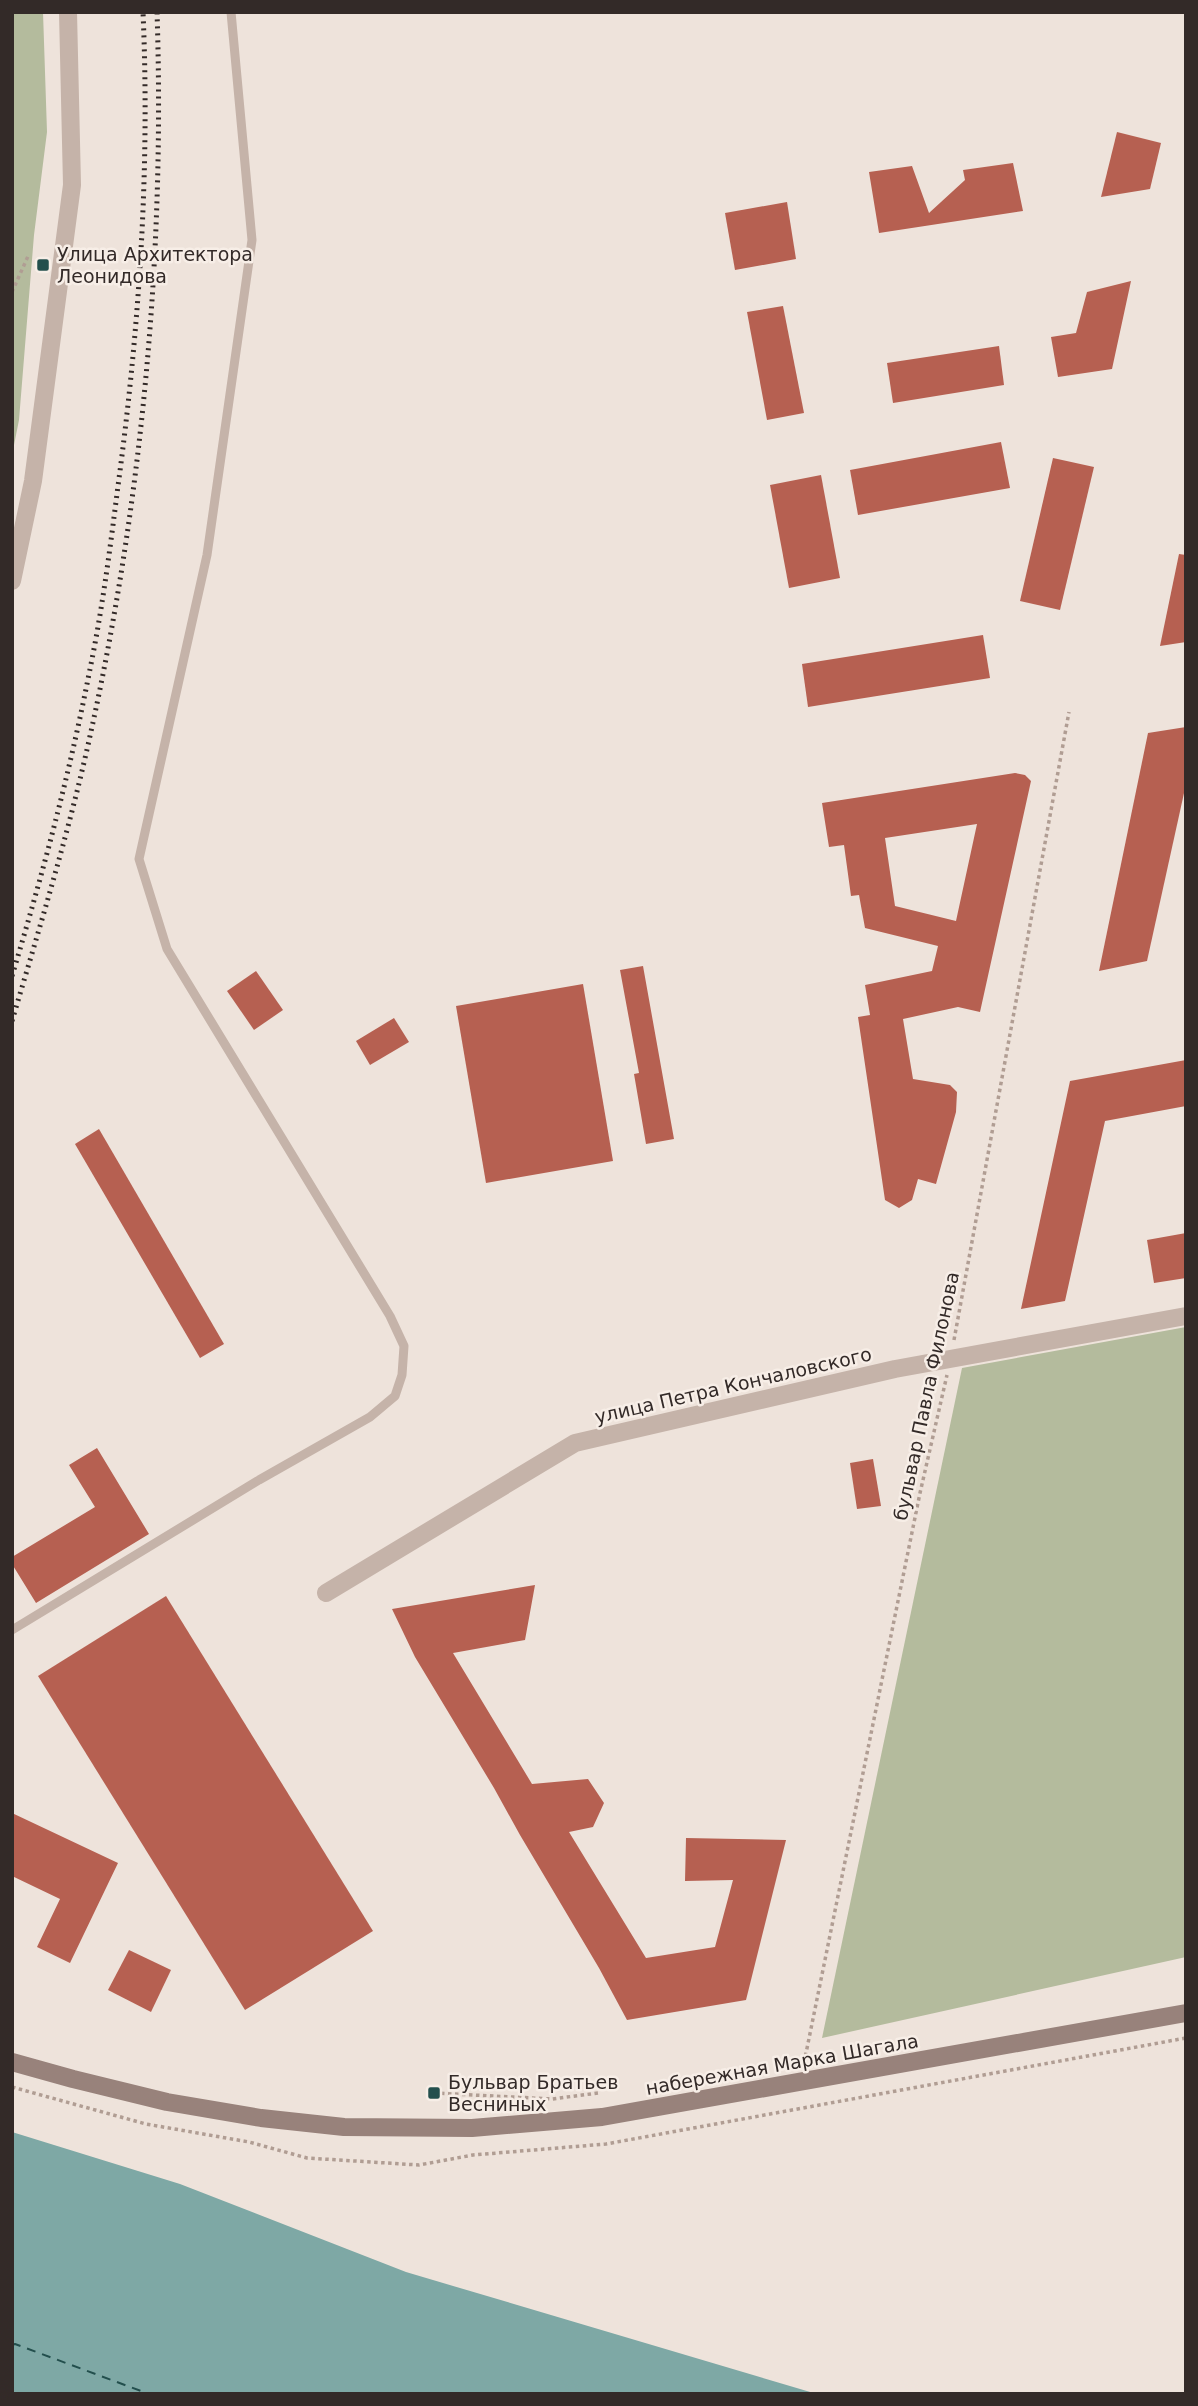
<svg xmlns="http://www.w3.org/2000/svg" width="1198" height="2406" viewBox="0 0 1198 2406" font-family="'DejaVu Sans',sans-serif">
<style>
.green{fill:#b4bb9d}
.water{fill:#7ea8a5}
.lines{fill:none;stroke-linecap:round;stroke-linejoin:round}
.ferry{stroke:#234f4d;stroke-width:2;stroke-dasharray:9 7;stroke-linecap:butt}
.building{fill:#b66051;fill-rule:evenodd}
.path{stroke:#b09d93;stroke-width:3.5;stroke-dasharray:3.5 3.5;stroke-linecap:butt}
.lane{stroke:#c5b3a9;stroke-width:9}
.street{stroke:#c5b3a9;stroke-width:18}
.secondary{stroke:#98827b;stroke-width:18}
.rail{stroke:#332a28;stroke-width:5;stroke-dasharray:2 5;stroke-linecap:butt}
.poi-dot{fill:#234f4d;stroke:#f7eee7;stroke-width:2.5}
.labels{text-anchor:middle;stroke-width:5;stroke-linejoin:round;paint-order:stroke}
.poi-label{font-size:19px;fill:#332a28;stroke:#f7eee7;text-anchor:start}
.street-label{font-size:19px;fill:#332a28;stroke:#f7eee7}
</style>
<rect width="100%" height="100%" fill="#eee3db"/>
<g class="green">
<polygon points="12,12 43,12 47,132 34,235 19,420 12,455"/>
<polygon points="1186,1327 1186,1957 822,2038 962,1368"/>
</g>
<polygon class="water" points="12,2132 180,2184 406,2272 817,2394 12,2394"/>
<g class="lines">
<polyline class="ferry" points="12,2345 15,2344 149,2394"/>
</g>
<g class="building">
<polygon points="1117,132 1161,143 1150,189 1101,197"/>
<polygon points="1013,163 1023,211 879,233 869,172 912,166 929,213 965,180 963,170"/>
<polygon points="787,202 796,259 735,270 725,213"/>
<polygon points="1131,281 1112,369 1058,377 1051,337 1076,333 1087,292"/>
<polygon points="783,306 804,413 767,420 747,312"/>
<polygon points="999,346 1004,385 893,403 887,363"/>
<polygon points="1001,442 1010,488 858,515 850,470"/>
<polygon points="1053,458 1094,467 1060,610 1020,601"/>
<polygon points="821,475 840,578 789,588 770,485"/>
<polygon points="1179,554 1186,555 1186,642 1160,646"/>
<polygon points="983,635 990,678 808,707 802,664"/>
<polygon points="1186,727 1186,784 1147,961 1099,971 1148,733"/>
<path d="M1015,773L1025,775L1031,781L980,1012L958,1007L903,1019L913,1079L950,1085L957,1092L956,1112L936,1184L918,1179L912,1200L899,1208L885,1200L858,1017L870,1015L865,985L932,971L938,946L865,928L859,895L851,896L844,845L829,847L822,803ZM977,824L956,921L895,906L885,838Z"/>
<polygon points="643,966 674,1139 646,1144 634,1074 639,1073 620,970"/>
<polygon points="256,971 283,1010 254,1030 227,991"/>
<polygon points="583,984 613,1161 486,1183 456,1006"/>
<polygon points="394,1018 409,1042 370,1065 356,1041"/>
<polygon points="1186,1060 1186,1106 1105,1121 1065,1301 1021,1309 1070,1081"/>
<polygon points="99,1129 224,1344 200,1358 75,1144"/>
<polygon points="1186,1233 1186,1278 1154,1283 1147,1240"/>
<polygon points="97,1448 149,1534 36,1603 12,1564 12,1557 95,1507 69,1465"/>
<polygon points="873,1459 881,1506 857,1509 850,1463"/>
<polygon points="535,1585 525,1640 453,1653 532,1784 588,1779 604,1803 593,1827 569,1832 646,1958 715,1947 733,1880 685,1881 686,1838 786,1840 746,2000 627,2020 599,1968 520,1835 494,1788 415,1657 392,1609"/>
<polygon points="166,1596 373,1931 245,2010 38,1676"/>
<polygon points="12,1813 118,1863 70,1963 37,1947 60,1899 12,1876"/>
<polygon points="129,1950 171,1970 151,2012 108,1990"/>
</g>
<g class="lines">
<g class="path">
<polyline points="12,292 29,254"/>
<polyline points="954,1340 1069,712"/>
<polyline points="804,2063 920,1493 947,1375"/>
<polyline points="12,2087 146,2124 249,2142 307,2158 419,2165 473,2155 606,2144 1186,2038"/>
<polyline points="434,2093 552,2099 598,2093"/>
</g>
<polyline class="lane" points="12,1630 259,1480 370,1417 395,1396 402,1375 404,1346 390,1316 167,949 139,859 207,555 252,240 231,12"/>
<g class="street">
<polyline points="12,581 33,481 72,185 68,12"/>
<polyline points="326,1593 575,1443 895,1369 1186,1316"/>
</g>
<polyline class="secondary" points="12,2062 73,2079 167,2102 261,2118 344,2127 472,2128 602,2117 1186,2013"/>
<g class="rail">
<path d="M12,976C42,876 69,776 89,674C102,612 110,549 118,486C139,330 150,171 143,12"/>
<path d="M12,1021C40,926 69,832 90,736C142,502 165,251 157,12"/>
</g>
</g>
<g class="poi-dot">
<rect x="36" y="258" width="14" height="14" rx="3.5"/>
<rect x="427" y="2086" width="14" height="14" rx="3.5"/>
</g>
<g class="labels">
<g class="poi-label">
<text x="57" y="261">Улица Архитектора<tspan x="57" dy="22">Леонидова</tspan></text>
<text x="448" y="2089">Бульвар Братьев<tspan x="448" dy="22">Весниных</tspan></text>
</g>
<g class="street-label">
<text transform="translate(733 1385) rotate(-13)" y="7">улица Петра Кончаловского</text>
<text transform="translate(926 1396) rotate(-78)" y="7">бульвар Павла Филонова</text>
<text transform="translate(782 2064) rotate(-10)" y="7">набережная Марка Шагала</text>
</g>
</g>
<rect width="1198" height="2406" fill="none" stroke="#332a28" stroke-width="28"/>
</svg>
